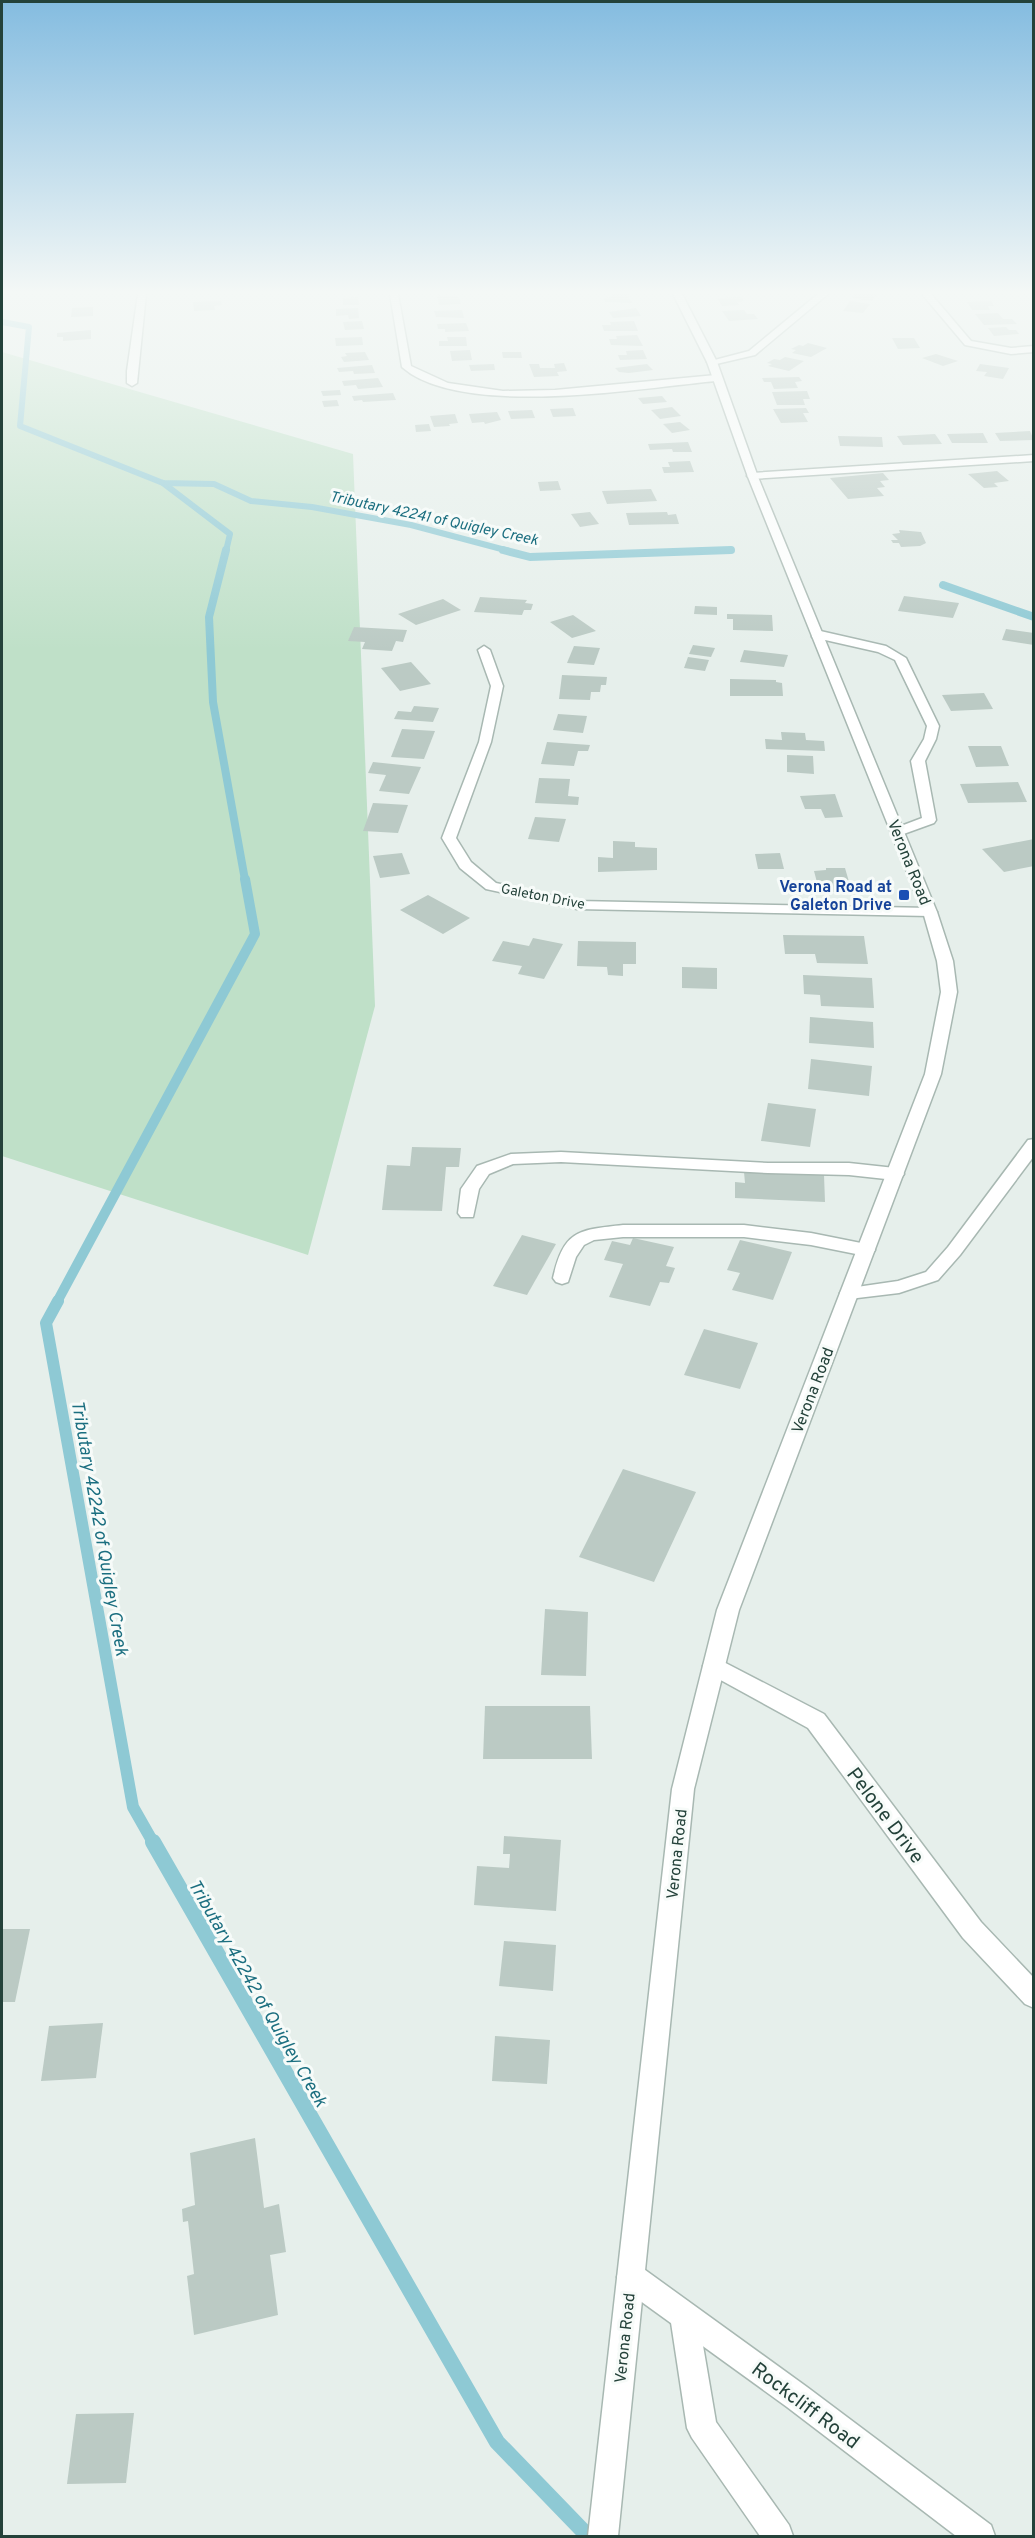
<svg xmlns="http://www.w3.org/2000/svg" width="1035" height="2538" viewBox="0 0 1035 2538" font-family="Overpass,sans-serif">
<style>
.green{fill:#bfe0c8}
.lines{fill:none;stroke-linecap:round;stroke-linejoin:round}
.stream-far4{stroke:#8ec9d4;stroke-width:6}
.stream-far3{stroke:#8ec9d4;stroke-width:8}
.stream-far2{stroke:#8ec9d4;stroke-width:10}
.stream-far1{stroke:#8ec9d4;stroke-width:12}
.stream{stroke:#8ec9d4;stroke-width:16}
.building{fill:#bbcac4}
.service-casing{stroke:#a8b8b2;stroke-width:3}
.minor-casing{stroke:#a8b8b2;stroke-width:3}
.tertiary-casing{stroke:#a8b8b2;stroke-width:3}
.service{fill:#fff;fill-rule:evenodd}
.minor{fill:#fff;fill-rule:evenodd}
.tertiary{fill:#fff;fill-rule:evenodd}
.transit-dot{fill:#1a4fb4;stroke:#f7fbf9;stroke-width:2}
.labels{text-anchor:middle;stroke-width:6;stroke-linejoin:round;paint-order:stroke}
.far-street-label{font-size:14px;fill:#24423a;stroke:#f7fbf9}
.far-water-label{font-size:15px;font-style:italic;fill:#1c6f80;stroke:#f7fbf9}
.street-label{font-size:16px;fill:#24423a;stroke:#f7fbf9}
.transit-label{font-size:16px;font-weight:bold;fill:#164399;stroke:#f7fbf9;text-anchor:end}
.water-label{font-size:18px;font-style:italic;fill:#1c6f80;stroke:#f7fbf9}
.near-street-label{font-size:20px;fill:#24423a;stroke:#f7fbf9}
</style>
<rect width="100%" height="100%" fill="#e6efeb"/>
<polygon class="green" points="2,352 353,454 375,1006 308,1255 2,1156"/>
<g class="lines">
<g class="stream-far4">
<polyline points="2,322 29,327 20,426 163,483 214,484 251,501 312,507 411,525 509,551"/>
<polyline points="163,483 230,534 226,551"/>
<polyline points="694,551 731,550"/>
</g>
<g class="stream-far3">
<polyline points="226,550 209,617 213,702 245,880"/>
<polyline points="503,550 530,557 731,550"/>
<polyline points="943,585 1034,617"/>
</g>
<polyline class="stream-far2" points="57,1302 255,934 245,879"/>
<polyline class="stream-far1" points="58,1301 46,1323 133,1807 154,1844"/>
<polyline class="stream" points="153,1842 497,2442 588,2536"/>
</g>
<g class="building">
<polygon points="610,294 627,294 632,303 605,302 603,298 612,297"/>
<polygon points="855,294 877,294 872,301 852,298"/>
<polygon points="437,295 459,297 461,304 439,305"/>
<polygon points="358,297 359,305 343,305 343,298"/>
<polygon points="741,297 744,301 737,302 739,305 722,306 717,298"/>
<polygon points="221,301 222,305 214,306 215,310 194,311 193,302"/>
<polygon points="850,301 870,304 863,313 843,311"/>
<polygon points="991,301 994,306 988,306 990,310 972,310 967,302"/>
<polygon points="93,307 93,316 71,317 72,308"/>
<polygon points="358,308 359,318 349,319 348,315 336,316 336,309"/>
<polygon points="636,308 641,316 613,318 609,312"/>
<polygon points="462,310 464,318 436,317 434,311"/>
<polygon points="744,310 747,314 754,314 758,319 729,321 722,311"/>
<polygon points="998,313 1003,319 1012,319 1017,324 984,325 975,314"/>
<polygon points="362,321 364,329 345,330 343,322"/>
<polygon points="634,321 638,331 604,331 602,325 611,325 610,322"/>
<polygon points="466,323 469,331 445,332 445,329 438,329 437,324"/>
<polygon points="1006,327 1009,330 1016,330 1019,334 994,336 988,328"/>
<polygon points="91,330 91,339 63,341 63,337 57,337 57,333"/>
<polygon points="637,335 643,346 611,345 609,339 617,339 616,336"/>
<polygon points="362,337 363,345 336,346 335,338"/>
<polygon points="447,337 466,337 467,346 439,346 439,341 448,341"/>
<polygon points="892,338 914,338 920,348 898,349"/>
<polygon points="808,343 827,348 811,357 792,353 796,350 791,349 799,345 803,346"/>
<polygon points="470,350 472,360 452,361 450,351"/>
<polygon points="643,350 647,359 620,360 618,355 627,355 626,351"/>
<polygon points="365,352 369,360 344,362 341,357 347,356 345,353"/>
<polygon points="502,352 521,352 522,358 503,358"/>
<polygon points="936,354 958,361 943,366 922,358"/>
<polygon points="785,357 804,361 789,371 768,366 772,364 767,363 774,359 780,360"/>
<polygon points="564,363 567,371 557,372 559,376 534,377 529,364 539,364 540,368 555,368 554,364"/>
<polygon points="494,364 495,370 471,371 469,365"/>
<polygon points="647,364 653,370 629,373 619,372 615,368"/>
<polygon points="980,364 1009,368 1003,379 984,376 987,372 976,371"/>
<polygon points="372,365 375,373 354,374 353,371 339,372 337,368"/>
<polygon points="799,377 802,381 795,382 798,388 774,389 771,382 764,382 762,378"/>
<polygon points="378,378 383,387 358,389 356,385 344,386 342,381"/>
<polygon points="340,390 341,395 323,396 321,391"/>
<polygon points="807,391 810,399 803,399 805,405 777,405 772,392"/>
<polygon points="393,393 396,400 363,402 362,400 354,401 352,396"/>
<polygon points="662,396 667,402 643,404 638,398"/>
<polygon points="337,400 339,406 324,407 322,401"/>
<polygon points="672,407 681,416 660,419 651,410"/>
<polygon points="573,408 576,416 553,417 550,409"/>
<polygon points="806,408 809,413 803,413 808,422 781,423 773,409"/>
<polygon points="532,410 535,418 511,419 508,411"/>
<polygon points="497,412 501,420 485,424 484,422 472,423 469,414"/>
<polygon points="455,414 458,423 449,424 450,426 434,427 430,416"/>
<polygon points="680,422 690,430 672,433 663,424"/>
<polygon points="429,424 431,431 416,432 415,425"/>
<polygon points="1030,431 1034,440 1000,441 995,433"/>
<polygon points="983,433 988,443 952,443 947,434"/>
<polygon points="935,434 942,444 903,445 897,436"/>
<polygon points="838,436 882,437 883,447 840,446"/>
<polygon points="688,442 692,452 673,452 672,449 650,450 648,444"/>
<polygon points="690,461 694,472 664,473 662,467 670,467 668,462"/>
<polygon points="997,471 1009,481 994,483 998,487 984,488 968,474"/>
<polygon points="883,473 889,480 880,481 885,487 877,488 884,496 848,499 830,478"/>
<polygon points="558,481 561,490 540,491 538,482"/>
<polygon points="651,489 657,501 607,504 602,491"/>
<polygon points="590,512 599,524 580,527 571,514"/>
<polygon points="667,512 668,515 676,514 679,524 629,525 626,513"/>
<polygon points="899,530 921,532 926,543 920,546 901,547 899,543 893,543 891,540 898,540 892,534 900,533"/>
<polygon points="904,596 959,603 953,618 898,611"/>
<polygon points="480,597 527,600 525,603 533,604 531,610 524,610 522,615 474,612"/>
<polygon points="443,599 461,610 416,625 398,614"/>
<polygon points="695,606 717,607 717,615 694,614"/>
<polygon points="727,614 772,615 773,631 733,630 733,619 727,619"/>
<polygon points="573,615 596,631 572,638 550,622"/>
<polygon points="354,627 407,630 403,642 396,641 392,651 362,649 365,642 348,641"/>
<polygon points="1006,629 1034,633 1034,645 1002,640"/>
<polygon points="693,645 715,648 711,657 689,654"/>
<polygon points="574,646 600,648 594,665 567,663"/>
<polygon points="744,650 788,655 784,667 740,662"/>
<polygon points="688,657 709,660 705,671 684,668"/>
<polygon points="411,662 431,684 400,691 381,668"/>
<polygon points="562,675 607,677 606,685 601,685 600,692 591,692 590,700 559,699"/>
<polygon points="730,679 776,680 776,682 782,683 783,696 730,696"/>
<polygon points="984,693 993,709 951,711 942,695"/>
<polygon points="414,706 439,708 433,722 394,719 398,711 411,712"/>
<polygon points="558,714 587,716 583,733 553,730"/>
<polygon points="402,729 435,731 424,759 391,757"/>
<polygon points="781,732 805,733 806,740 824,741 825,751 766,749 765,739 782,740"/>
<polygon points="547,742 590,745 588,751 578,751 574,766 541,764"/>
<polygon points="968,746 1001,746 1009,766 976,767"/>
<polygon points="787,755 813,756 814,774 787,772"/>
<polygon points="373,762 421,767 409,794 379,791 386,775 368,773"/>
<polygon points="539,778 570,779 568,796 579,797 578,805 535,803"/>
<polygon points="1018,782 1027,802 968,803 960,784"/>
<polygon points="835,794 843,817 825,818 821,809 805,809 800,796"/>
<polygon points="373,803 408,805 398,833 363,831"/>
<polygon points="535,817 566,819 559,842 528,839"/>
<polygon points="1034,839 1034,866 1004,872 982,849"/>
<polygon points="613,841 635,842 635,847 657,848 657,870 598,872 598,857 613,858"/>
<polygon points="402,853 410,874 380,878 373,856"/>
<polygon points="780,853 784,869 758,869 755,854"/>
<polygon points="826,868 845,868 852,892 827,892 826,890 819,890 814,871 826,870"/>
<polygon points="428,895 470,918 443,934 400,910"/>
<polygon points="783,935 864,936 868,964 817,963 815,954 785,954"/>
<polygon points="533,938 563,944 544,979 518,974 522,966 492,961 503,941 529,946"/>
<polygon points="578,941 636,942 636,964 623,964 623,976 608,975 607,967 577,966"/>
<polygon points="682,967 717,968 717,989 682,988"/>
<polygon points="803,975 872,978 874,1008 821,1006 820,995 804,994"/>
<polygon points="810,1017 873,1022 874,1048 809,1043"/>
<polygon points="811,1059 872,1066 869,1096 808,1089"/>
<polygon points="768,1103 816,1109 810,1147 761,1141"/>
<polygon points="412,1147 461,1148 459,1167 446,1167 442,1211 382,1210 387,1165 410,1166"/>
<polygon points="744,1172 824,1175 825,1202 735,1198 735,1182 745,1183"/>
<polygon points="522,1235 556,1244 527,1295 493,1286"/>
<polygon points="633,1238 674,1247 666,1266 675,1268 669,1283 660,1282 650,1306 609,1297 623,1264 604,1260 612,1241 630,1245"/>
<polygon points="740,1240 792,1252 773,1300 732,1290 740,1273 727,1270"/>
<polygon points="704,1329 758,1343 740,1389 684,1375"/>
<polygon points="623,1469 696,1492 654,1582 579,1557"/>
<polygon points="545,1609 588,1612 586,1676 541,1675"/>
<polygon points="485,1706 590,1706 592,1759 483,1759"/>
<polygon points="504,1836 561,1840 556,1911 474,1905 477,1866 509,1868 510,1854 503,1854"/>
<polygon points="2,1929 30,1929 15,2002 2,2002"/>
<polygon points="504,1941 556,1945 553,1991 499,1986"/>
<polygon points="103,2023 96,2078 41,2081 49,2026"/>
<polygon points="495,2036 550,2040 547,2084 492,2081"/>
<polygon points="255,2138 264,2208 279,2204 286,2252 270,2255 278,2315 194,2335 187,2276 194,2274 188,2221 183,2222 182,2209 195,2205 190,2153"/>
<polygon points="134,2413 126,2483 67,2484 76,2414"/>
</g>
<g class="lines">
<g class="service-casing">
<g id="service">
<polygon points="816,630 886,646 906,658 939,726 936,739 925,761 936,820 934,823 898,836 891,832 893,829 922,818 911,761 924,739 927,726 895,660 878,652 812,637 812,631"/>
<polygon points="561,1152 768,1163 849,1163 895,1168 901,1170 904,1174 901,1178 895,1180 849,1175 768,1173 561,1162 513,1164 489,1174 479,1189 473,1217 461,1217 458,1213 461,1189 477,1166 511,1154"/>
<path d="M623,1225H744L811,1233L866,1244L872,1246L875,1250L872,1254L866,1256L811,1245L744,1237H623L594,1240L584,1245L576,1257L568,1282L562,1284L556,1282L553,1278C564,1230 578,1230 623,1225Z"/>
<polygon points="684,2302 694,2306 698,2316 716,2422 789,2525 793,2536 760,2536 692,2438 687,2428 670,2316 674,2306"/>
</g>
</g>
<g class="minor-casing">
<g id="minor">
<polygon points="138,294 146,294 137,383 132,386 127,383 127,371"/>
<path d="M390,294H398L411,366L448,383L503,391L555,390L716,375L721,378L716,381C641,388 461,419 402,367Z"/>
<polygon points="818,294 828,294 755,355 712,365 707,362 749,351"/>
<polygon points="922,294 931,294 971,341 1011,348 1034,346 1034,352 1011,354 965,345"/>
<polygon points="1034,455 1034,461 752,479 747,476 752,473"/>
<polygon points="484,646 490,650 503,686 491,742 456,838 471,862 496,883 577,901 930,908 937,912 930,916 577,909 486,889 460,868 442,838 479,742 491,686 478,650"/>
<polygon points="1034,1139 1034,1156 960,1255 938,1280 899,1293 849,1299 843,1297 840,1293 843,1289 898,1281 926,1272 948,1247 1028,1140"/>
<polygon points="714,1657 824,1714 981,1922 1034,1978 1034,2008 1025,2004 963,1938 808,1728 706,1672 703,1666 706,1660"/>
<polygon points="631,2263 641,2267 807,2387 991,2525 995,2536 956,2536 787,2407 621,2287 617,2277 621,2267"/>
</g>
</g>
<g class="tertiary-casing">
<polygon id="tertiary" points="673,294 682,294 717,362 758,477 937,912 953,961 957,992 941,1074 739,1610 694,1789 618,2536 588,2536 672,1789 717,1610 925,1074 941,992 937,961 923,912 748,477 707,362"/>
</g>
<use href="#service" class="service"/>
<use href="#minor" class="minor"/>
<use href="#tertiary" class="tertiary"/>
</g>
<linearGradient id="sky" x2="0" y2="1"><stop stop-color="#84bce0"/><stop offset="0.45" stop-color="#f4f8f6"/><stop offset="1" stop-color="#f4f8f6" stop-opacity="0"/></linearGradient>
<rect width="1035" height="650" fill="url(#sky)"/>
<rect class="transit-dot" x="898" y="889" width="12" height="12" rx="3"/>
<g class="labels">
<g class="far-street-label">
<text transform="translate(543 896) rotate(11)" y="5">Galeton Drive</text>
</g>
<g class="far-water-label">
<text transform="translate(434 518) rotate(12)" y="5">Tributary 42241 of Quigley Creek</text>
</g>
<g class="street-label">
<text transform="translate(910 862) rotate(68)" y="6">Verona Road</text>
<text transform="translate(812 1390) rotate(-69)" y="6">Verona Road</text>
<text transform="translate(676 1854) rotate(-84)" y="6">Verona Road</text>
<text transform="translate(624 2338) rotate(-84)" y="6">Verona Road</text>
</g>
<g class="transit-label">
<text x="892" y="892">Verona Road at<tspan x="892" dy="18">Galeton Drive</tspan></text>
</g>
<g class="water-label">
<text transform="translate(100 1528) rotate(80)" y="6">Tributary 42242 of Quigley Creek</text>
<text transform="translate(258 1993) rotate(60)" y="6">Tributary 42242 of Quigley Creek</text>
</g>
<g class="near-street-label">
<text transform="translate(886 1815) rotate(53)" y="7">Pelone Drive</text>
<text transform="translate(806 2405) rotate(37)" y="7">Rockcliff Road</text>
</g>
</g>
<rect width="1035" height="2538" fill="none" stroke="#24423a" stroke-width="6"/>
</svg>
